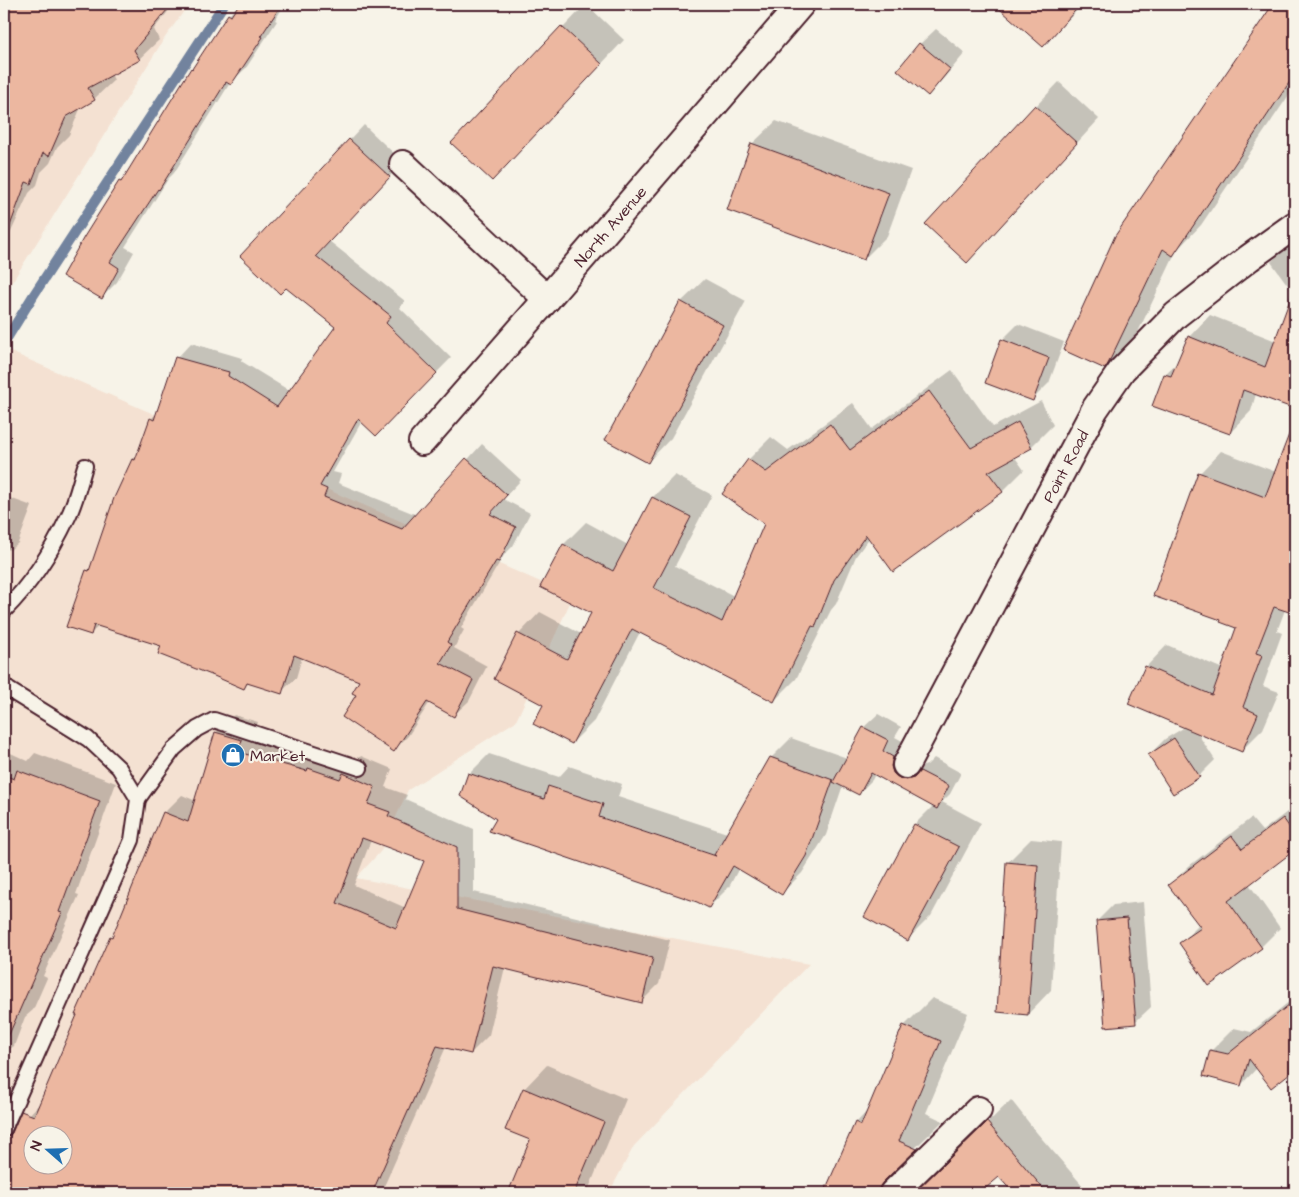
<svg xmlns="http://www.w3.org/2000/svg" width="1299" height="1197" viewBox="0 0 1299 1197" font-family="'Architects Daughter',sans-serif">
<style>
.built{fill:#f4e1d2;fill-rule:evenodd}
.shadow{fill:#0003;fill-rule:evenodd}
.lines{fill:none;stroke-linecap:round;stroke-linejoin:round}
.stream{stroke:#72839e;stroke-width:10}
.building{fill:#ecb7a0;stroke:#4a1f2b;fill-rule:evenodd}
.service-casing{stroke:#4a1f2b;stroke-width:18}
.minor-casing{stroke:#4a1f2b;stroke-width:30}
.service{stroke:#f7f3e8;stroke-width:14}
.minor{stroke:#f7f3e8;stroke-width:26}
.labels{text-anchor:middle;stroke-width:4.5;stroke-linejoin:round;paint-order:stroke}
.street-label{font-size:16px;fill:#4a1f2b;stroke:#f7f3e8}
.poi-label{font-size:16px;fill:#4a1f2b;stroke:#f7f3e8;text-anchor:start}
</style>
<rect width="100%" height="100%" fill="#f7f3e8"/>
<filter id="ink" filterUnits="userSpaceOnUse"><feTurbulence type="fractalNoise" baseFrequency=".02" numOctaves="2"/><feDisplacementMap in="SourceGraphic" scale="10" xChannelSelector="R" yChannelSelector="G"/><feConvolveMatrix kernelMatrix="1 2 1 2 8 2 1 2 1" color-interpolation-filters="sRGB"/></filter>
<g filter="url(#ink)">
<g class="built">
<polygon points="4,4 189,4 164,39 4,295"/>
<path d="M4,349L573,596L516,721L408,790L381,851L356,878L809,964L634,1146L609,1193H4ZM32,1134H62V1164H32Z"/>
</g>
<g class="shadow">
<polygon points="4,4 174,4 154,29 159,40 139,59 111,74 114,80 94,99 81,107 69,135 57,147 50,163 41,172 37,185 29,193 4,247"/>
<polygon points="240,4 285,4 275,20 277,21 246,68 230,83 174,173 168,179 125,247 134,252 117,282 102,297 120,182 125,177 192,69 196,64 229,15"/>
<polygon points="345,4 357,4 351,10"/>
<polygon points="586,4 624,40 515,156 453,143"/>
<polygon points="999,4 1083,4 1066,22 1043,46 998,6"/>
<polygon points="1274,4 1295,4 1295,86 1201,225 1177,250 1138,332 1133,339 1104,367 1117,236"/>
<polygon points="936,29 965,53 943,79 928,94 920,44"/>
<polygon points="1059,82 1099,119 990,238 967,261 1036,106"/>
<polygon points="776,121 911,170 887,236 864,259 752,144"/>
<polygon points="364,125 403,162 329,241 405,301 400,308 451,358 390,420 362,421 333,472 341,474 338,483 417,515 482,444 521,480 503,499 530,513 513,546 504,555 461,628 464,630 454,648 487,666 469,701 454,715 430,702 408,736 394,750 358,694 361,680 302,657 296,678 281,692 249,682 244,688 162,645 99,626 90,634 67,626 88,570 92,566 133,460 139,453 151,419 158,412 177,358 191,343 242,358 241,361 290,391 337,327 286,286 241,256"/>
<polygon points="1295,240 1295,288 1292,291 1271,262 1287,246"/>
<polygon points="705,279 746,301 671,438 648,462 681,302"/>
<polygon points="1210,315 1276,341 1295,321 1295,408 1256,394 1251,411 1230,433 1154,405 1165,374 1179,361 1189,337"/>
<polygon points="1018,324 1064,342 1049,383 1033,399 1002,340"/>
<polygon points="952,370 993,427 1041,401 1053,425 1031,447 1014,456 1024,470 1002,492 870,537 856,556 836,604 831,610 796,679 774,701 640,632 594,721 572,743 544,705 495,679 519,634 540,612 581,634 593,612 564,544 586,522 628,545 653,497 675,475 712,495 675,566 734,596 765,523 724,494 749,459 771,437 788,450 853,403 872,429"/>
<polygon points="1295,421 1295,613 1285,610 1277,631 1282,633 1263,686 1279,692 1263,729 1241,751 1196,731 1215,760 1199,776 1149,755 1165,739 1185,727 1146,667 1167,645 1223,669 1238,628 1200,473 1221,451 1276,472"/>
<polygon points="4,496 32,506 18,543 10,550 4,548"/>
<polygon points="878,714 901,727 895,737 906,743 912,765 920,767 927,765 934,758 961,773 950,794 942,802 981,823 931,916 908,939 865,916 915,824 934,805 875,774 872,780 858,794 843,785 826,835 802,873 782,893 739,868 729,887 709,907 497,819 469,774 489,754 559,777 569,766 622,784 618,797 727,833 771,758 791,738 847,758 864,727"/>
<path d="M234,715L258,722L254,735L356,762L361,756L392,769L385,787L407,795L405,799L474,829V892L670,940L659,984L642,1001L505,967L489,1035L471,1053L446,1047L381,1193H4V1174L29,1115L41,1102L111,937L115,933L164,813L182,795L196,801L217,732ZM371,840L426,860L406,908L354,885ZM32,1134H62V1164H32Z"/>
<polygon points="4,750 28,761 35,753 116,783 76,894 79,895 43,976 47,978 33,1010 25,1017 14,1046 10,1049 4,1065"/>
<polygon points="1295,806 1295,848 1249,884 1280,928 1261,947 1181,943 1200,924 1170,885 1189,866 1251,818 1262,831"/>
<polygon points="1031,839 1061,842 1051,990 1028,1014 1007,863"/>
<polygon points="1143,902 1151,1007 1135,1022 1097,921 1113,905"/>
<polygon points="1295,997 1295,1067 1272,1086 1257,1068 1241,1085 1205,1075 1212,1050 1234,1028 1251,1032"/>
<polygon points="932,998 968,1013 926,1113 943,1121 911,1152 906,1160 906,1168 895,1193 825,1193 856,1123 869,1109 904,1026"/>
<polygon points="547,1065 626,1099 587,1193 509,1193 532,1139 524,1089"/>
<polygon points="1011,1100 1037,1133 1089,1193 1015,1193 999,1176 978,1193 916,1193"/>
</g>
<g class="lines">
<polyline class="stream" points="4,343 33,296 224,4"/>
</g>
<g class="building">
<polygon points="4,4 172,4 134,50 140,60 88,88 95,100 66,117 49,156 43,153 31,184 26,182 7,234 4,234"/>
<polygon points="239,4 282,4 261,36 263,37 231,85 226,82 159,190 158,189 110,262 119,268 102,299 62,276 84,237 119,181 121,182 191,68 192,69 228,14 231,16"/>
<polygon points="994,4 1081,4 1043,47"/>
<polygon points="1273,4 1295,4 1295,74 1173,256 1163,249 1109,362 1105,369 1063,350 1115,236"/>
<polygon points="561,26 602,64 492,181 451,143"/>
<polygon points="919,43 950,69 928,96 897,70"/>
<polygon points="1035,105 1077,143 967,263 925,224"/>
<polygon points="349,139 390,177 316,256 391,316 386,323 437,373 376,436 358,419 320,486 327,489 324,497 402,529 466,458 507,495 490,514 516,527 499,562 496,561 447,642 451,645 440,663 473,680 454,717 427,702 394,752 342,717 356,695 352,693 359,681 294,655 282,694 247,683 244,689 214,676 158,654 161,646 94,625 91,635 66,627 86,570 89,571 114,498 132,459 135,460 150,418 154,420 175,357 229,372 228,376 277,407 335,327 286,288 280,294 240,256"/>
<polygon points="751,143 889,193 864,260 727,210"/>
<polygon points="1292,294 1295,294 1295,409 1243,390 1230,434 1152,406 1164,374 1171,376 1188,336 1265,367"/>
<polygon points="680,301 723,325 648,463 605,440"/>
<polygon points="1001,339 1049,358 1033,401 985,383"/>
<polygon points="929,391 971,448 1018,422 1032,448 988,472 1003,492 893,572 866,535 834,580 815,627 812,626 774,702 632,629 572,744 533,724 543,705 494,679 517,633 567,659 591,613 540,587 547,574 563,544 613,571 652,497 691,517 654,588 722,622 764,524 722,494 748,459 766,472 830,424 850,450"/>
<polygon points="1293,424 1295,425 1295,614 1274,607 1256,653 1262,655 1243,707 1258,714 1242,752 1128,704 1145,666 1212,695 1236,628 1220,622 1221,620 1153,596 1198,472 1265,497"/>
<polygon points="863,727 888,740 883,751 893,757 891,766 893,773 899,778 906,780 914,778 920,771 949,786 937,809 871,773 859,795 833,782"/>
<path d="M215,732L242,740L238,752L307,771L308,768L340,779L343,773L375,787L368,804L390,812L388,816L457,847V909L653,958L642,1003L493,966L471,1054L437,1046L372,1193H4V1138L9,1136L12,1133L21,1111L34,1116L77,1015H75L110,936L112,937L163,812L188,822ZM362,838L424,861L396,928L337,903ZM32,1134H62V1164H32Z"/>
<polygon points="1174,738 1200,777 1173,794 1148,755"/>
<polygon points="770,757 833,780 806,856 782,895 733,866 709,908 697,902 489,831 496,819 460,796 468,773 544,799 548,786 603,804 599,817 716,856 714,855"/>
<polygon points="17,770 100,801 59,912 62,913 4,1046 4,775 14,779"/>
<polygon points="1283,818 1295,835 1295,850 1228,901 1262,948 1209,986 1179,943 1201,928 1168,885 1232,836 1242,849"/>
<polygon points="914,824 959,847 908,941 864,917"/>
<polygon points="1006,862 1038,865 1028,1015 997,1012"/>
<polygon points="1127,918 1136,1024 1105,1027 1096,921"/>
<polygon points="1295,1000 1295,1069 1271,1088 1249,1059 1241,1086 1203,1076 1210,1050 1228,1054"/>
<polygon points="903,1025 941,1041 899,1141 917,1149 883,1182 879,1188 878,1193 824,1193 855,1122 861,1125"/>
<polygon points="523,1088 604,1122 574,1193 508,1193 530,1140 505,1130"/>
<polygon points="987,1122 1047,1193 1013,1193 999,1177 980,1193 914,1193"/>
</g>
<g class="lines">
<g class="service-casing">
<g id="service">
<path d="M4,611C31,584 52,551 68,517C76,501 80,482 85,466"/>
<polyline points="4,685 9,690 88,739 119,768 138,799 132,840 4,1129"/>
<polyline points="138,799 174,749 197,729 214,720 360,768"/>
</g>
</g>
<g class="minor-casing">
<g id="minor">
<polyline points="403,164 547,299 801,4"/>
<polyline points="422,442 547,299"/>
<polyline points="906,765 1095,409 1122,370 1176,315 1249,258 1295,225"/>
<polyline points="893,1193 978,1110"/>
</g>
</g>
<use href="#service" class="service"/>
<use href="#minor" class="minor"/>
</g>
</g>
<defs>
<g id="shop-disc" transform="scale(1.25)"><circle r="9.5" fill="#1f6fb2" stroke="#f7f3e8"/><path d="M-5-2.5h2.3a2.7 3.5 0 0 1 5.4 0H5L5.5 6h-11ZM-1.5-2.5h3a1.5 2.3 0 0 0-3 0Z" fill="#fff"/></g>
</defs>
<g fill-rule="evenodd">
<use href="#shop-disc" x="233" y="755"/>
</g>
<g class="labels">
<g class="street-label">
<text transform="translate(610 226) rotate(-49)" y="6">North Avenue</text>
<text transform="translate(1065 466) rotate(-62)" y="6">Point Road</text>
</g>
<g class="poi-label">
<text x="250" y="761">Market</text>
</g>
</g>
<rect width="1299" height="1197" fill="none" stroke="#f7f3e8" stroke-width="20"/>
<rect x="10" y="10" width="1279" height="1177" fill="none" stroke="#4a1f2b" stroke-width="2" filter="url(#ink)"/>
<g transform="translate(48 1150) rotate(290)"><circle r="24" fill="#f7f3e8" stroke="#b29e9c"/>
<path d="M0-4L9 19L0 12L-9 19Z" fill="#1f6fb2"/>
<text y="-8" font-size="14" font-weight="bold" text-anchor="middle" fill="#4a1f2b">N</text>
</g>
</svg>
